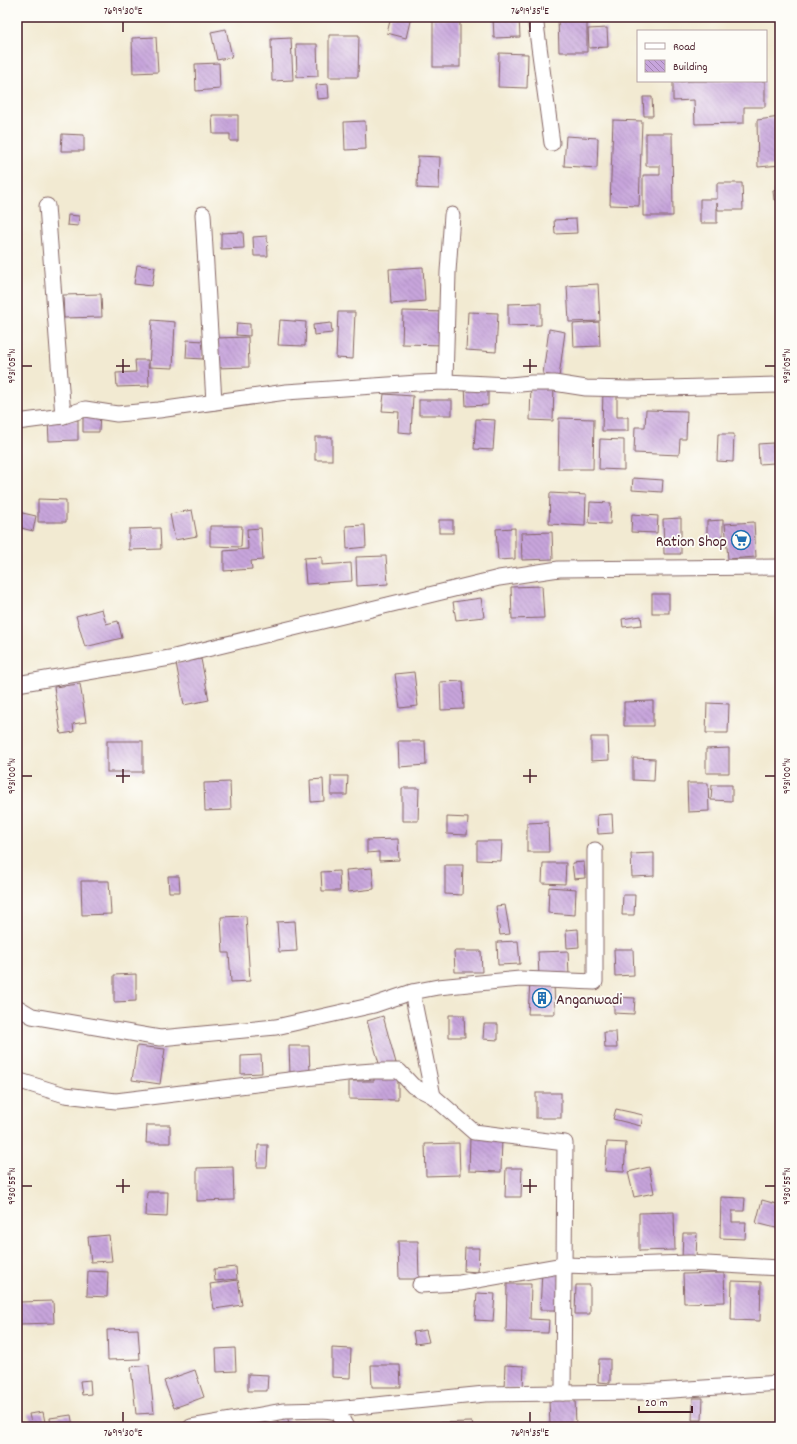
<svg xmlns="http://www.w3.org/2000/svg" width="797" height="1444" viewBox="0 0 797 1444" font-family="Dekko,sans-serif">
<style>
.building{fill:url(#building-back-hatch)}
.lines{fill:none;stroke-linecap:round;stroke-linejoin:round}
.minor-casing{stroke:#856665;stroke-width:17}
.minor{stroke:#fff;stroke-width:15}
.ticks{fill:none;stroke:#4a1f2b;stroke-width:1.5}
.labels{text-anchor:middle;stroke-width:3.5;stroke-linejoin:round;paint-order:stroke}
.poi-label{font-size:16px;fill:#4a1f2b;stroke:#fdfcf7;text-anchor:end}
.neatline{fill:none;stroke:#4a1f2b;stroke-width:1.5}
.ticks-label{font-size:10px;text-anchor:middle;fill:#4a1f2b}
</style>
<defs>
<pattern id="building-back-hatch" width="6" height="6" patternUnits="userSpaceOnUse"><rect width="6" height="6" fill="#c7a5dc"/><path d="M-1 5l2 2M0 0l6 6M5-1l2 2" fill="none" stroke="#a486b3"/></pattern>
</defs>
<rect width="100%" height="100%" fill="#fdfcf7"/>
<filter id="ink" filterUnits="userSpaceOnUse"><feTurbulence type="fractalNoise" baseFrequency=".025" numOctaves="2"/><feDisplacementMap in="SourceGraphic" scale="8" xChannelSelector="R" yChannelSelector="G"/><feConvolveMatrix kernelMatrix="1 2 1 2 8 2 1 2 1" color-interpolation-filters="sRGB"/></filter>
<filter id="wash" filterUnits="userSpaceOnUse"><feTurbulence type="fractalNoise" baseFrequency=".012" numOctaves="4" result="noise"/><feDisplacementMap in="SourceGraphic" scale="16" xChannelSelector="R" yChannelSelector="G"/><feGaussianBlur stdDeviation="0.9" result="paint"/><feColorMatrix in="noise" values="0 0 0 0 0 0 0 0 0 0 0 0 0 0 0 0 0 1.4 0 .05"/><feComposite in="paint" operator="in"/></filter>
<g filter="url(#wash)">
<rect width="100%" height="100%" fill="#f2ead2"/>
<g id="blocks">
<g class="building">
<polygon points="391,17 411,17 406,38 387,33"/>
<polygon points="493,17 519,17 520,37 494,38"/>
<polygon points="558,17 587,17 587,52 559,52"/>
<rect x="719" y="17" width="22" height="3"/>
<rect x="433" y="19" width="27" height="48"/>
<polygon points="607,28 608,47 589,48 588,29"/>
<polygon points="226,29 232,57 217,60 211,32"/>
<polygon points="329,35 359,35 358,77 329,77"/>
<polygon points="156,37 158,72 133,73 132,38"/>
<polygon points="291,38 293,80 272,81 271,39"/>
<polygon points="296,44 317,44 318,76 297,77"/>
<polygon points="499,53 528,54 527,88 498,87"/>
<polygon points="219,63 220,89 196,91 195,64"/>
<polygon points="694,81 765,81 765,107 744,107 744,123 695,124 694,100 673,101 673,82"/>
<polygon points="328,84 329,98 317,99 316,85"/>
<polygon points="643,97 652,97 653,116 644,116"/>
<polygon points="212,115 238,115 238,141 230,141 230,134 213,134"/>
<polygon points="780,117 780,165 758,167 757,120"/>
<polygon points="613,120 642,121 639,206 610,205"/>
<polygon points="365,121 366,149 345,150 344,122"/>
<polygon points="646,133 672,133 673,216 643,216 643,175 660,175 660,166 646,166"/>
<polygon points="62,134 84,135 84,151 61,151"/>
<polygon points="566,136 598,138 597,168 564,166"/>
<polygon points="418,156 440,157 439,189 417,188"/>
<polygon points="717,183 742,183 743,210 718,210 717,203 717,223 700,223 700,199 717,199"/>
<polygon points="780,189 780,199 774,200 773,190"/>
<polygon points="68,215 79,216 78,226 67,225"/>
<polygon points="576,219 577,233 555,234 554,220"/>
<polygon points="243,232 244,248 221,249 221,233"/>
<polygon points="267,236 268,256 254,256 253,237"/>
<polygon points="137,265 155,267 152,286 134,284"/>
<polygon points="423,267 425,301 391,304 389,269"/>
<polygon points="598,284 600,321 569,322 567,286"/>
<polygon points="101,294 102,317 64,318 63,295"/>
<polygon points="541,303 541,325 508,326 508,304"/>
<polygon points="403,311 446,312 445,345 402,344"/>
<polygon points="338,312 355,312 353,359 336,358"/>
<polygon points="468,312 498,313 496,352 466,350"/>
<polygon points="152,320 175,322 173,368 149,367"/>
<polygon points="280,320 306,322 305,346 278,345"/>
<polygon points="599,322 600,346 574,347 573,324"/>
<polygon points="237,323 250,324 250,336 236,335"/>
<polygon points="331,323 332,333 314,335 313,325"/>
<polygon points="549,329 565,332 559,377 543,374"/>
<polygon points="248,337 249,367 216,368 216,338"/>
<polygon points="187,340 204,341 203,359 186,358"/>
<polygon points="135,360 148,360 149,386 117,387 116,373 136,372"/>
<polygon points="531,384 554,385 553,421 530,420"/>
<polygon points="488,385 488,405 466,406 465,386"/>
<polygon points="603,390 617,390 617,417 628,417 628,431 602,431"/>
<polygon points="384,394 413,396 411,433 398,432 399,412 382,411"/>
<rect x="419" y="400" width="33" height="15"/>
<polygon points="646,410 687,411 686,439 680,439 679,455 634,453 635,427 645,427"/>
<polygon points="83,412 100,413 99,432 83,432"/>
<polygon points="559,418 594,419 593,469 558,469"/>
<polygon points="476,419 495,420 493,450 474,449"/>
<polygon points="48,420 78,420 78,440 49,441"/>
<polygon points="718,434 734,434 733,462 717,461"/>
<rect x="315" y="437" width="17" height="23"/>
<polygon points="600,439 624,440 624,470 599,469"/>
<polygon points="773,443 774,463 759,464 758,444"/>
<polygon points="633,478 663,480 662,492 632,490"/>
<polygon points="550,493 586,495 585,526 549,524"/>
<polygon points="38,499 66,500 66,522 38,522"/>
<polygon points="590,502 611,503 610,524 589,523"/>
<polygon points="192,510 197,536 175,540 170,514"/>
<polygon points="18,512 36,516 33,531 17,527"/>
<polygon points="632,514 658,516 657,533 631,532"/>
<polygon points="681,518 681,554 664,554 663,519"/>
<rect x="439" y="520" width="14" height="13"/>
<polygon points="723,520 723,543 707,544 707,521"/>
<polygon points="754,522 756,557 728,559 725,524"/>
<polygon points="365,525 366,547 347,549 346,526"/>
<polygon points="210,526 242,526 241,547 210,546"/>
<polygon points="160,528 161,549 129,550 129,529"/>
<polygon points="261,528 263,560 251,561 252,569 224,571 224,551 248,549 247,529"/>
<polygon points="515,528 515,559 498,560 496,529"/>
<polygon points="552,532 553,559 522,560 521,533"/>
<polygon points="386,556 388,584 357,586 356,557"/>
<polygon points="322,557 322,565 351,563 352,581 306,584 304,558"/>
<polygon points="542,586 544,618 512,619 511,587"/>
<rect x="652" y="594" width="17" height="19"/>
<polygon points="481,598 484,617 456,620 453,602"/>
<polygon points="102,609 106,624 118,621 122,638 85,647 76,616"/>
<polygon points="641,616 642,625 623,627 622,619"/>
<polygon points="201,659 209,700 184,705 176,663"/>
<polygon points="414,672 418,706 400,708 395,674"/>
<polygon points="463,681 464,709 441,710 440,682"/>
<polygon points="80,684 86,722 73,724 74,732 61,734 54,687"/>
<polygon points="653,701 653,726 624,726 624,702"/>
<polygon points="707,703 729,704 728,733 706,733"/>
<polygon points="591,737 608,737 609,760 591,761"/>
<rect x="107" y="741" width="36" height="31"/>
<polygon points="398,741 425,741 426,765 399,767"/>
<polygon points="729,748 729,773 706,773 706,749"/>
<polygon points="633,758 655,759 654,781 633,780"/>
<polygon points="331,776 348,776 347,795 331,795"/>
<polygon points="323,779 324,801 311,802 310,780"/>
<polygon points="230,782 231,810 205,811 204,783"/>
<polygon points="687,783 708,783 709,811 688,812"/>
<polygon points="712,785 732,785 732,801 711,800"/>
<polygon points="402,788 419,788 418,821 402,821"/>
<polygon points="612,814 613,833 598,834 597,815"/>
<polygon points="447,817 468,818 467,835 447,834"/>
<polygon points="548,822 549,852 527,852 527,823"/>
<polygon points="398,839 399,860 379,861 379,852 367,853 367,840"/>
<polygon points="477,841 502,841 501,861 477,860"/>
<polygon points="654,853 654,876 632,877 631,854"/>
<polygon points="584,862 585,878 574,879 572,863"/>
<polygon points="543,863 566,863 565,884 542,883"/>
<polygon points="445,865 463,865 462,895 445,894"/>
<polygon points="372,868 374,889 348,892 346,870"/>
<polygon points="339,871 340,891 322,891 321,872"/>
<polygon points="168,876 179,876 180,892 169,892"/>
<polygon points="81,881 109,881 111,914 82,915"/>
<polygon points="549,887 576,889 575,915 548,913"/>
<polygon points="623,895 635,895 634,915 622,915"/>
<polygon points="505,905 510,934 500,935 496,906"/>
<polygon points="246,916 250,981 231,982 229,953 223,953 221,917"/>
<polygon points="295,921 297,951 279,952 277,922"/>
<polygon points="578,929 579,947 567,948 566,930"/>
<polygon points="518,941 520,964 498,965 497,942"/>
<polygon points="614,949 633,949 634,975 615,976"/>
<polygon points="454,951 481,951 482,972 455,972"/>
<polygon points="568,951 569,976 539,977 538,952"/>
<polygon points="136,974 136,1001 114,1002 114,975"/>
<polygon points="554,981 555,1014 528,1014 530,982"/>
<polygon points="614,997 635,998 634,1014 614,1013"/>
<polygon points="449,1015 464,1015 465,1037 449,1037"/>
<polygon points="383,1016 396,1063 380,1067 367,1021"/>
<polygon points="17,1023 20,1024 19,1055 17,1055"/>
<polygon points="484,1024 498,1024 498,1040 483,1039"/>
<polygon points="604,1032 616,1032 617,1048 605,1048"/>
<polygon points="137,1046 165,1049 160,1084 132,1080"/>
<polygon points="289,1046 309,1046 310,1073 290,1074"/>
<polygon points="261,1055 262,1073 241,1074 241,1056"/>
<polygon points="374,1072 398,1072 398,1100 349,1099 349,1081 374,1081"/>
<rect x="536" y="1093" width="25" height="25"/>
<polygon points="616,1109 643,1115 641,1126 613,1119"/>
<polygon points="147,1125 170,1125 170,1143 146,1143"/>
<polygon points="470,1137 502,1137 501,1172 469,1171"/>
<polygon points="607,1142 626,1143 624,1172 605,1171"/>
<polygon points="459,1143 460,1175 426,1176 425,1144"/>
<polygon points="258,1145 268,1145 267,1167 257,1167"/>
<polygon points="233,1167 234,1200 197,1201 197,1168"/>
<polygon points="649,1167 654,1193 634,1197 628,1172"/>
<polygon points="506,1168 522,1168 521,1197 505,1197"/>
<polygon points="147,1192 168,1192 167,1217 146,1216"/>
<polygon points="721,1197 745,1198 744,1211 732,1211 732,1222 746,1222 745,1239 720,1238"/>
<polygon points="762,1200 780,1205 780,1229 756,1223"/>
<polygon points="674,1212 675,1250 639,1251 639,1213"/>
<polygon points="683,1233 697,1233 696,1259 682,1259"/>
<polygon points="109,1235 112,1261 91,1262 88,1237"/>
<polygon points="398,1241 418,1241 419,1279 399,1279"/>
<polygon points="465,1248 479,1248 478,1272 464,1271"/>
<polygon points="236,1267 237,1279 215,1281 214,1269"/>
<polygon points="88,1271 108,1272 107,1297 87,1296"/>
<polygon points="542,1271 561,1272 560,1310 540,1310"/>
<polygon points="724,1273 725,1302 684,1303 683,1274"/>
<polygon points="238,1280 242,1305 214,1309 210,1284"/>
<polygon points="732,1281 761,1282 760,1321 731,1320"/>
<polygon points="507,1284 531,1284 530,1319 549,1320 548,1333 506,1332"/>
<polygon points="576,1285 590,1285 590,1314 575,1314"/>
<polygon points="477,1293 495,1294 493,1321 475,1320"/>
<polygon points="53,1301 54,1323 19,1324 19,1302"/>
<polygon points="138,1329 140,1359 108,1360 107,1330"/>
<polygon points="426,1330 429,1342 415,1344 413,1332"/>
<polygon points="235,1348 236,1371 217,1372 216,1349"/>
<polygon points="332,1348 351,1349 350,1378 332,1377"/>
<polygon points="599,1359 610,1359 610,1383 598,1382"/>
<polygon points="149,1365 154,1413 136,1414 131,1367"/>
<polygon points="371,1365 400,1365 401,1387 372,1387"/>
<polygon points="505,1365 524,1366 523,1389 504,1388"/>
<polygon points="195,1370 204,1397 174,1408 164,1381"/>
<polygon points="248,1374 268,1375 267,1391 248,1391"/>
<polygon points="90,1380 91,1394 82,1395 80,1381"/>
<polygon points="693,1398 703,1398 702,1420 692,1420"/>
<polygon points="575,1399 576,1425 550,1425 549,1400"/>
<polygon points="43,1412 46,1427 32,1427 29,1414"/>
<polygon points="286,1413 289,1423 279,1426 276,1416"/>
<polygon points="71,1415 73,1427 51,1427 50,1418"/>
<polygon points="472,1422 473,1427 433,1427 433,1423"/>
</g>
</g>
</g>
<g filter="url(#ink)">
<use href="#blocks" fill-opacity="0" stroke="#856665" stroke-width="1"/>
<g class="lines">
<g class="minor-casing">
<g id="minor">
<polyline points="535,17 552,143"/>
<polyline points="47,206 63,416"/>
<polyline points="203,214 214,402"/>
<polyline points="445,382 448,272 452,215"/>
<polyline points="17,422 63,416 85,409 117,414 159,410 286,392 418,383 445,382 510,385 531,383 554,383 586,388 630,389 780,385"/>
<polyline points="17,684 170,658 499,578 559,569 780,567"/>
<polyline points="412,992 438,987 520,979 595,982 595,850"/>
<polyline points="17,1007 32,1016 160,1038 276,1027 374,1005 412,992 433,1096"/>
<polyline points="17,1080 65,1095 116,1101 347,1073 373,1071 399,1071 413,1086 433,1096 474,1132 565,1143 563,1393"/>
<polyline points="420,1285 460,1283 564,1265 595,1266 689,1263 780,1268"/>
<polyline points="326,1410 485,1394 642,1392 780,1383"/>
<polyline points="191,1427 284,1411 326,1410 338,1412 346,1427"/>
</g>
</g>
<use href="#minor" class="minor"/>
</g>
</g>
<path class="ticks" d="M123,22V32M530,22V32M123,359V373M530,359V373M22,366H32M116,366H130M523,366H537M765,366H775M123,769V783M530,769V783M22,776H32M116,776H130M523,776H537M765,776H775M123,1179V1193M530,1179V1193M22,1186H32M116,1186H130M523,1186H537M765,1186H775M123,1412V1422M530,1412V1422"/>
<defs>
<g id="supermarket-ring" transform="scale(1)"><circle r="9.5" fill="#fdfcf7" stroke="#1f6fb2" stroke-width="1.5"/><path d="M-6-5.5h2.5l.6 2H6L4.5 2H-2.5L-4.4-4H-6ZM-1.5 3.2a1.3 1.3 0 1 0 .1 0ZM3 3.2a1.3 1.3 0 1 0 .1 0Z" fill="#1f6fb2"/></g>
<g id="building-ring" transform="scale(1)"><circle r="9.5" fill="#fdfcf7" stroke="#1f6fb2" stroke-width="1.5"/><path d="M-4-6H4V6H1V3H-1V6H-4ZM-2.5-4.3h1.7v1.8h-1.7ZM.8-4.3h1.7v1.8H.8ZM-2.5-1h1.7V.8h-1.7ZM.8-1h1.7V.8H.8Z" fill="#1f6fb2"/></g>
</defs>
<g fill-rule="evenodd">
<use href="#supermarket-ring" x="741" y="540"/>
<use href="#building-ring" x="542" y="998"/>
</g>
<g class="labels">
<g class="poi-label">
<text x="727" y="546">Ration Shop</text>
<text x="556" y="1004" text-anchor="start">Anganwadi</text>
</g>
</g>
<rect width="797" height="1444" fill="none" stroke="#fdfcf7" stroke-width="44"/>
<rect x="637" y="30" width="130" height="52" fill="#fdfcf7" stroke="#b5a4a5"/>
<rect x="645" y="43" width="20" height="6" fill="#ffffff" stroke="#b5a4a5"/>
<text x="673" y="50" font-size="12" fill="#4a1f2b">Road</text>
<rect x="645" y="60" width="20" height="12" fill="url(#building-back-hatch)" stroke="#b5a4a5"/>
<text x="673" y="70" font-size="12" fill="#4a1f2b">Building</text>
<path d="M639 1406v6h53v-6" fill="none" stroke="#4a1f2b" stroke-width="2"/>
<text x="645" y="1406" font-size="12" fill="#4a1f2b" stroke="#fdfcf7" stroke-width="3" paint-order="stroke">20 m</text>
<rect x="22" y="22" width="753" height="1400" class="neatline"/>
<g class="ticks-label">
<text x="123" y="14">76°19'30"E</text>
<text x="530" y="14">76°19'35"E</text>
<text transform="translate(11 366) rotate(-90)" y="4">9°31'05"N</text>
<text transform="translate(786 366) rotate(-90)" y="4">9°31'05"N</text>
<text transform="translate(11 776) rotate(-90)" y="4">9°31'00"N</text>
<text transform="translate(786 776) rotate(-90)" y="4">9°31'00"N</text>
<text transform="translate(11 1186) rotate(-90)" y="4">9°30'55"N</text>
<text transform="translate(786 1186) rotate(-90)" y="4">9°30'55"N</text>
<text x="123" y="1436">76°19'30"E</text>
<text x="530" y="1436">76°19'35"E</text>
</g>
</svg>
